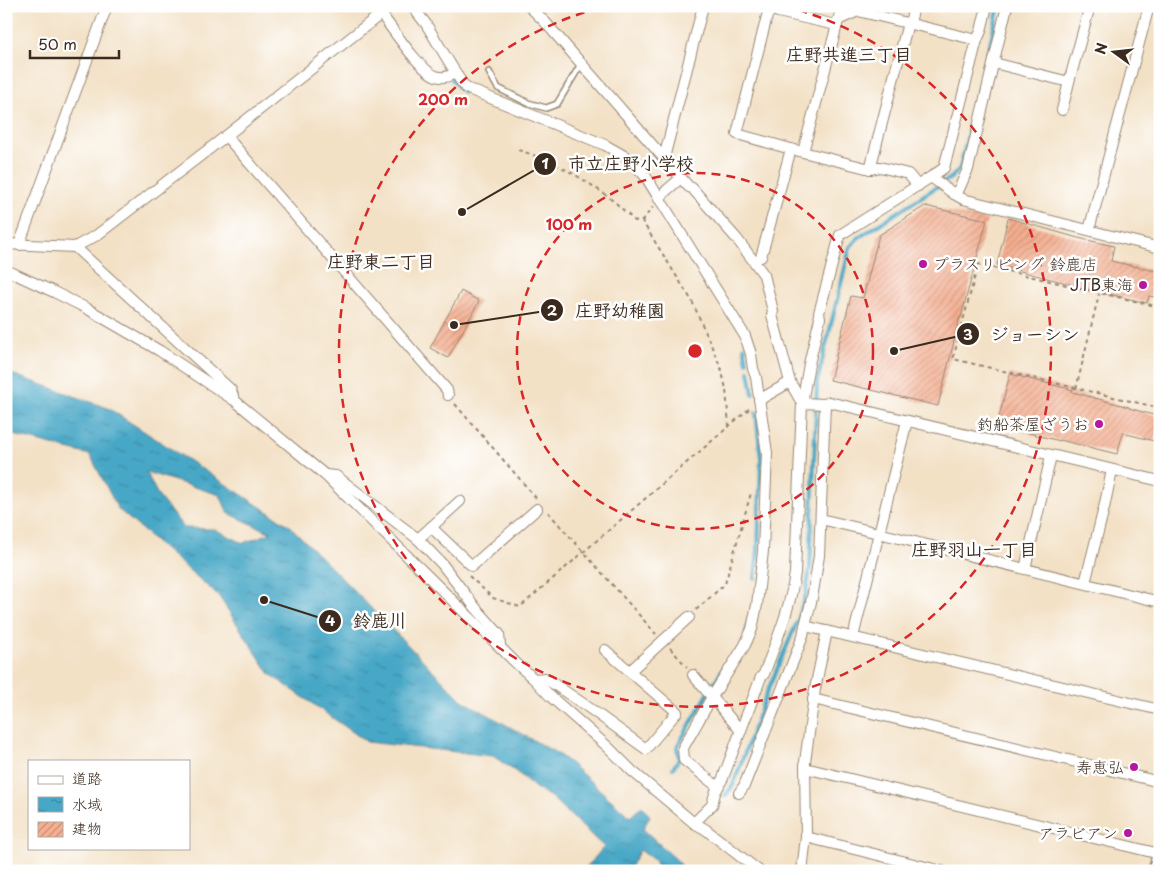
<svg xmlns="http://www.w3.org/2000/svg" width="1166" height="877" viewBox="0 0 1166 877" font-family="'Playpen Sans','Klee One',sans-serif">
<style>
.water{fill:url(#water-ripples);stroke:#406872;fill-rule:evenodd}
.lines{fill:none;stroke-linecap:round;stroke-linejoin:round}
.stream{stroke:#46a7c6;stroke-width:4}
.building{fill:url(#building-hatch)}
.lane-casing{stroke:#978672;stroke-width:8}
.street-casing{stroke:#978672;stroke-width:12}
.primary-casing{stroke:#978672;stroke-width:18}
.path{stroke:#978672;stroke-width:2;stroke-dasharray:4 4;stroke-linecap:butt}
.lane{stroke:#fff;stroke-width:5}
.street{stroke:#fff;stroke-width:10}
.primary{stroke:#fff;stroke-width:15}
.ring{fill:none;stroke:#d62828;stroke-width:2.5;stroke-dasharray:9 6}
.poi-dot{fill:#b5179e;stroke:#fff;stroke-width:2}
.labels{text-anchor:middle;stroke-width:5;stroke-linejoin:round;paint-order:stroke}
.poi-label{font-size:16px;fill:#3b2a1e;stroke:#fff;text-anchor:end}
.neighbourhood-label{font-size:18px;font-weight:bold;fill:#3b2a1e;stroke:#fff}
.centre{fill:#d62828;stroke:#fff;stroke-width:2.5}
.ring-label{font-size:15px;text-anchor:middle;font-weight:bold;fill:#d62828;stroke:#fff;stroke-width:5;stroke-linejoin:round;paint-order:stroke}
.leader{fill:none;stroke:#3b2a1e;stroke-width:2}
.callout-dot{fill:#3b2a1e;stroke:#fff;stroke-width:2}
.mark-label{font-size:15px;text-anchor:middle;font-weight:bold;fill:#fff}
.callout-label{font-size:18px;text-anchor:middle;font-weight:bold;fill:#3b2a1e;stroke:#fff;stroke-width:5;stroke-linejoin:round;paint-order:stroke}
</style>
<defs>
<pattern id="water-ripples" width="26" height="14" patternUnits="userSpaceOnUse" patternTransform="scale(1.25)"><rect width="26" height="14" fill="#46a7c6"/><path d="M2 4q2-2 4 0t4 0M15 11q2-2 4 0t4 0" fill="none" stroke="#3c88a0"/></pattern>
<pattern id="building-hatch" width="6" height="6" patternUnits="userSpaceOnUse" patternTransform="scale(1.25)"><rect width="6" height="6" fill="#f5af90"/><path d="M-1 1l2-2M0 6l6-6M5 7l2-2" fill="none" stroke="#c88f75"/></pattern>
</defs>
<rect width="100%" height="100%" fill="#fff"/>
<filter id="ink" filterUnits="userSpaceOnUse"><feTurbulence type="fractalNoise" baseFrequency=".02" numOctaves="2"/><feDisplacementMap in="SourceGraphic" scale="10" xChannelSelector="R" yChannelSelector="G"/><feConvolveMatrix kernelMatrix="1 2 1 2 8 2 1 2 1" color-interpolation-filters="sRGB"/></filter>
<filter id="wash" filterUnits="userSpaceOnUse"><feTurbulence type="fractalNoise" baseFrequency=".0096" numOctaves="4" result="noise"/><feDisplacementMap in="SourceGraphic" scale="20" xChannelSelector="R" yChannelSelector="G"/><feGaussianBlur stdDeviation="1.12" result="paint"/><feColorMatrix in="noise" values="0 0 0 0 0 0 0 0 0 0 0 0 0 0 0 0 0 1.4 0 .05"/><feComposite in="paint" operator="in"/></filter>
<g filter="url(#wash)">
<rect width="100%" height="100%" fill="#f3e1c6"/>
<path class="water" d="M6,372L108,408L290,526L462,700L558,754L570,763L630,817L642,806L650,816L643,829L680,863L683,871H659L654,860L640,850L628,871H583L604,847L551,797L537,789L519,774L493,756L367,742L270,674L218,595L118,509L90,455L6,433ZM146,472L220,495L228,513L271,533L243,543L214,529L184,528L159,497Z"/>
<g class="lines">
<g class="stream">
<polyline points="439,54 453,81 463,92"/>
<polyline points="638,174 653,198"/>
<polyline points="744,347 747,362"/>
<polyline points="749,371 753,394"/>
<polyline points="755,578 758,550 761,459 756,413"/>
<polyline points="746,632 750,617"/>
<polyline points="673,768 679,759 677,747 719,675 731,657"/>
<polyline points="725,796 733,785 767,692 798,620 806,593 810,568 817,382 850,247 858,238 952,177 960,168 999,6"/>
</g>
</g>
<g id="blocks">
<g class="building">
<polygon points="925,206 987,220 961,317 960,317 938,406 830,380 851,296 863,298 879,235"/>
<polygon points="1008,218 1078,238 1114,246 1111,261 1160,272 1160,298 1149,296 1147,303 1070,285 1070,284 997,265"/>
<polygon points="461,291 479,301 448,358 430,348"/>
<polygon points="1010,374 1073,390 1072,392 1129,407 1129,408 1160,417 1160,422 1154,441 1123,433 1117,454 1060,440 1060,441 997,425"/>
</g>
</g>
</g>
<g filter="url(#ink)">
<use href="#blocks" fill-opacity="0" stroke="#978672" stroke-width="1"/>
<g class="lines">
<g class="lane-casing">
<g id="lane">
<polyline points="622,6 622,7"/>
<polyline points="489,72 498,88 528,103 546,108 557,104 581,64"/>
</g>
</g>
<g class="street-casing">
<g id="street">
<polyline points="412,6 426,24 460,80 466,88 605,145 628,158 637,167 646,177 745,336 751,354 753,369 756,377 767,453 763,551 757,605 752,629 745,645 712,697 683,748 684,760 718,787"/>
<polyline points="529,6 545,22 689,187 692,188 737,239 764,275 773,311 772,315 790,382 802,403"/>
<path d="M381,14C393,29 420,71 436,76C443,79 449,76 456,73"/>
<polyline points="910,23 914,6"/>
<polyline points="977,40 981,31 987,6"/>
<polyline points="994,63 1069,82 1090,6"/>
<polyline points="1062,110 1069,82"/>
<polyline points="226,136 447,390 448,395"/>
<polyline points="791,149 737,134 767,16 773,8 778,12 836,25"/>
<polyline points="803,152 842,6"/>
<polyline points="664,158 703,6"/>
<polyline points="870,169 908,23"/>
<polyline points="931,177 954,194 963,199 1160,248"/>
<polyline points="954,194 959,189 968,169 1007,6"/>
<polyline points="659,199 667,190 681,178"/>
<polyline points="1089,230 1149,6"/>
<polyline points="6,244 75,247 97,235 226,136 391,6"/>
<polyline points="19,245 107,6"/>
<polyline points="75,247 231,390 234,399"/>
<polyline points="761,257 791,149 870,169 880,167 908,174 918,186"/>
<polyline points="6,270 54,292 86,308 160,351 234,400 325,475 517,664 534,679 550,696 608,747 632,771 694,823 705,829 759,871"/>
<polyline points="759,400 790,382"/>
<polyline points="802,403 825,404 829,402 1160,481"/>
<polyline points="825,404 819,556 812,598 805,626 1160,710"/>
<polyline points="325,475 336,476 418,539 442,564 475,607 499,634 500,646"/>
<polyline points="821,519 1160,602"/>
<polyline points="431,527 472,566 537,509"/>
<polyline points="418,539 460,501"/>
<polyline points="1025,569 1051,456"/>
<polyline points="1085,583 1104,508 1112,470"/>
<polyline points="853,637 907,421"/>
<polyline points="630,671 689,617"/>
<polyline points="693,675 741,731"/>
<polyline points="534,679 545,678 585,705 646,749 677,712 605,650"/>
<polyline points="813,699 1160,782"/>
<polyline points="805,768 1160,854"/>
<polyline points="739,793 744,786 803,636 805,626"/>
<path d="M694,823L712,805L715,793L723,778L761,677L764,674C777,639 790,610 795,573L802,403L809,364L820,318L819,313L840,235L931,177L944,168L977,40L858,11L838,20"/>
<polyline points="806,837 942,871"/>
<polyline points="802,871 806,837 805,762 815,689 827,631"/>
</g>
</g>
<g class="primary-casing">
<polyline id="primary" points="1156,871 1160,856"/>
</g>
<g class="path">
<path d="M518,150C552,160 584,178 612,200C620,206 627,214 635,221H642L692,301L721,368L726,389L729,426"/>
<polyline points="642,221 653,207"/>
<polyline points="1160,307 978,264 953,359 1160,408"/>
<polyline points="1076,389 1099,294"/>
<polyline points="455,404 537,499"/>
<polyline points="548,512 656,634"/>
<polyline points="469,576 493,598 520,607 750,408"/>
<polyline points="696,610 725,584 751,493"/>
<polyline points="670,648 687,667"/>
</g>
<use href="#lane" class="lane"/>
<use href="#street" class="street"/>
<use href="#primary" class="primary"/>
</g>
</g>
<g class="ring">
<circle cx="695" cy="351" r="178"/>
<path d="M784 6A356 356 0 1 1 606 6"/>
</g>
<g class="poi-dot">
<circle cx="923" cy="264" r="5"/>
<circle cx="1143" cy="285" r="5"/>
<circle cx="1099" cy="424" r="5"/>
<circle cx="1134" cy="767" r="5"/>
<circle cx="1128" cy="833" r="5"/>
</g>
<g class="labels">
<g class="poi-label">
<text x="933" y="270" text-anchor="start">プラスリビング 鈴鹿店</text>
<text x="1133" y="291">JTB東海</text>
<text x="1089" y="430">釣船茶屋ざうお</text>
<text x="1124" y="773">寿恵弘</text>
<text x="1118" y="839">アラビアン</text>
</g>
<g class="neighbourhood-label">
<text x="849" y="61">庄野共進三丁目</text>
<text x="381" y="268">庄野東二丁目</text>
<text x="974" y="556">庄野羽山一丁目</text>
</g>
</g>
<circle cx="695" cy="351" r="8" class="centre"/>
<g class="ring-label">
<text x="443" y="105">200 m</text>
<text x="569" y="230">100 m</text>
</g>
<path class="leader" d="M462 212L545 164M454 325L552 310M894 351L968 334M264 600L330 621"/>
<g class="callout-dot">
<circle cx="462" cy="212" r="5"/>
<circle cx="454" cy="325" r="5"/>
<circle cx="894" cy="351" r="5"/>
<circle cx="264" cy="600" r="5"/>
<circle cx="545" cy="164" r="12"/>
<circle cx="552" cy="310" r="12"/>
<circle cx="968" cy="334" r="12"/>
<circle cx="330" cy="621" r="12"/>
</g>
<g class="mark-label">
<text x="545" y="169">1</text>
<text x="552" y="316">2</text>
<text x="968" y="340">3</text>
<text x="330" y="626">4</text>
</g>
<g class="callout-label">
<text x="631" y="170">市立庄野小学校</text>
<text x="620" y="317">庄野幼稚園</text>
<text x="1035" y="341">ジョーシン</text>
<text x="380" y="627">鈴鹿川</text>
</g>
<rect width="1166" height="877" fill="none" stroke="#fff" stroke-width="25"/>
<rect x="28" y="760" width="162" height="90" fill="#ffffff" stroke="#b1aaa5"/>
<rect x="38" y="776" width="25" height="8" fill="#ffffff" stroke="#b1aaa5"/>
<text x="72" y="784" font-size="15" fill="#3b2a1e">道路</text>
<rect x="38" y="797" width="25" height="15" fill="url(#water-ripples)" stroke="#b1aaa5"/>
<text x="72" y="810" font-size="15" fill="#3b2a1e">水域</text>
<rect x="38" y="822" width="25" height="15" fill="url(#building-hatch)" stroke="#b1aaa5"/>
<text x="72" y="834" font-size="15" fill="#3b2a1e">建物</text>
<g transform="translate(1114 52) rotate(285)" stroke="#ffffff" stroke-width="4" paint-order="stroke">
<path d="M0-4L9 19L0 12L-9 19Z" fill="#3b2a1e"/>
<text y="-8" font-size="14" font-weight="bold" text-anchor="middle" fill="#3b2a1e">N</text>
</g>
<path d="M30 50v8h89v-8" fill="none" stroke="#3b2a1e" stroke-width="2.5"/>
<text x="38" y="50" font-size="15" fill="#3b2a1e" stroke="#ffffff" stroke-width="4" paint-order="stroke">50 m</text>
</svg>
